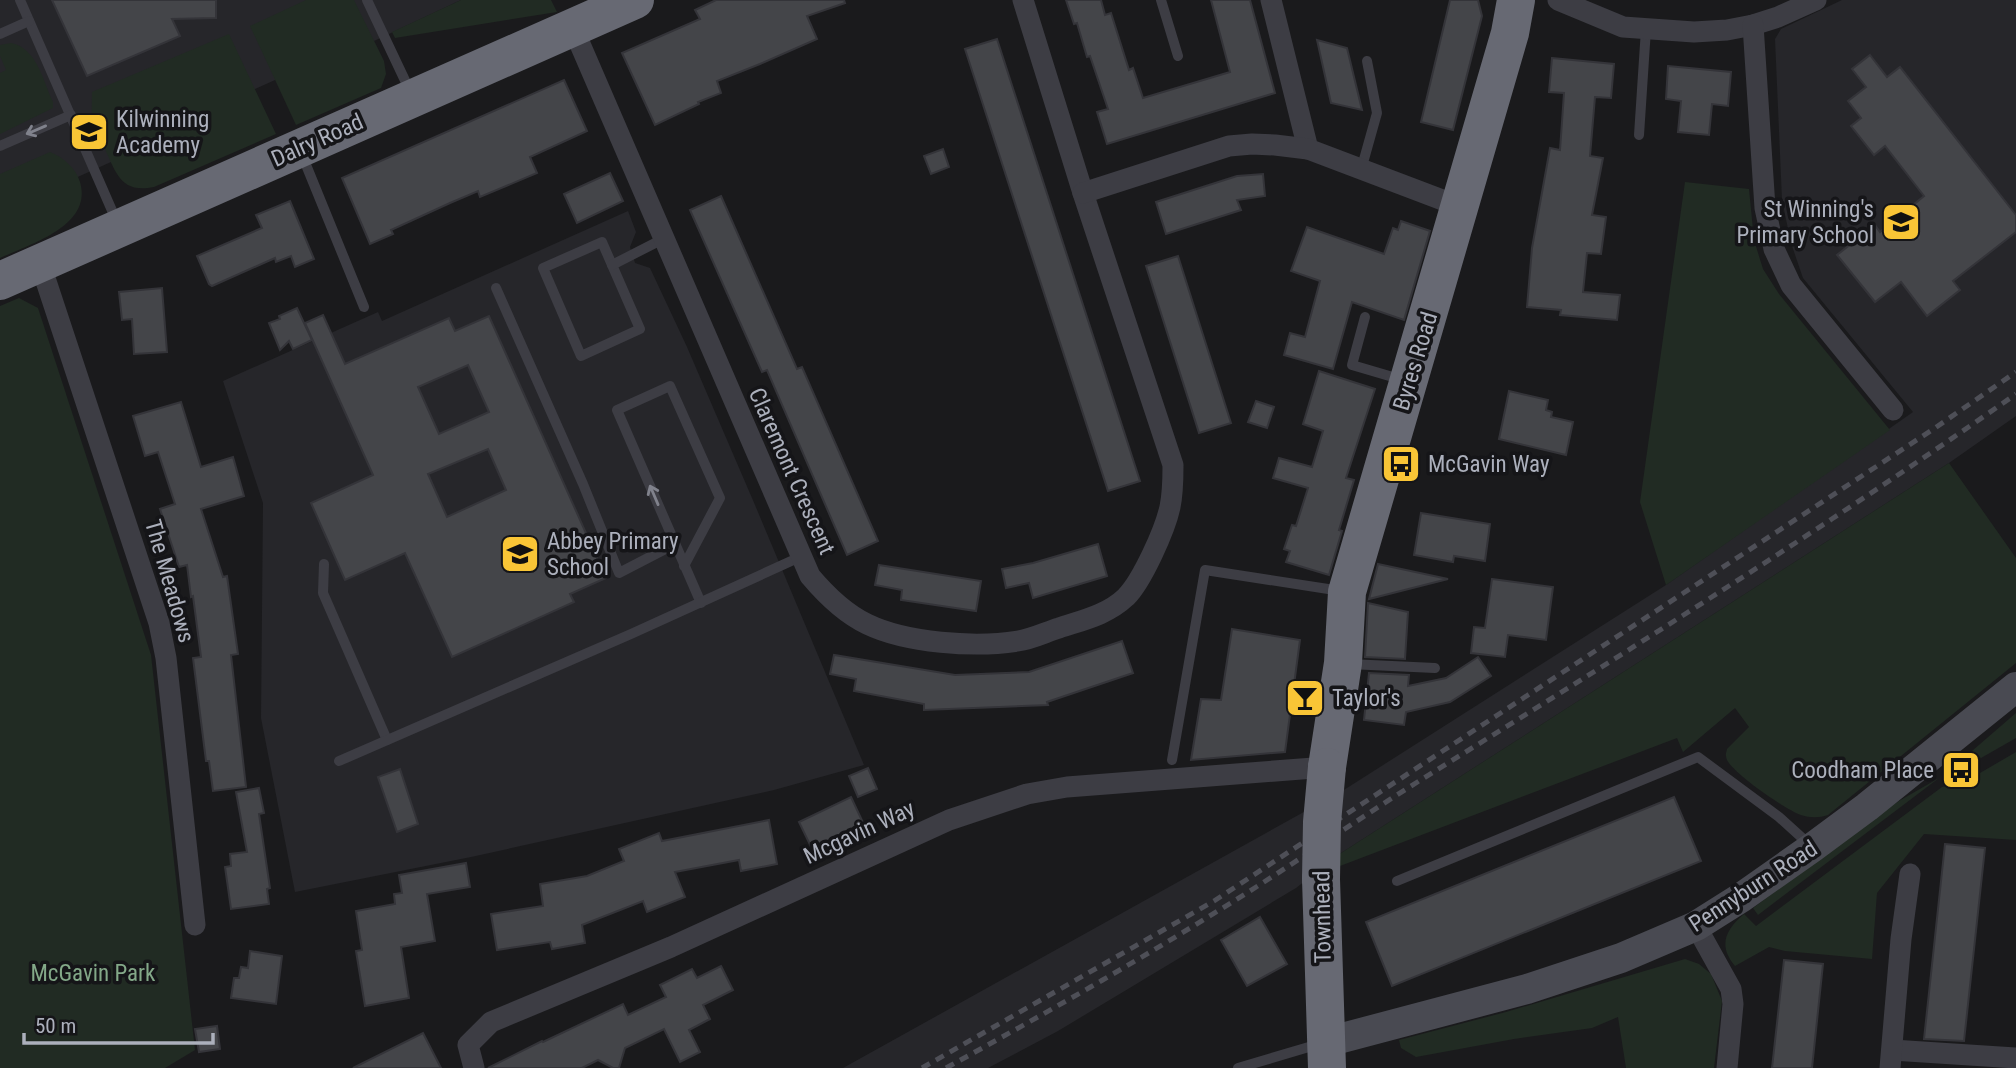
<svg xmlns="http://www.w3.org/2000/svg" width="2016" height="1068" viewBox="0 0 2016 1068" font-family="'Roboto Condensed',sans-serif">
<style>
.built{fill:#26262a}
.green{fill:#212b23}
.building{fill:#444549;stroke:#343439;stroke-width:2;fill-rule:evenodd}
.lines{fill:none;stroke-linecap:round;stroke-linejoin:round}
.lane{stroke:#3d3d44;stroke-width:10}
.street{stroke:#3d3d44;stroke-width:21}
.secondary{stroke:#494a52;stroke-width:30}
.highway{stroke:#676973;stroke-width:38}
.rail{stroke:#4e4f57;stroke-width:5;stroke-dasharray:9 7;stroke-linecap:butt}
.highway-bridge{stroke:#676973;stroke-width:38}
.oneway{stroke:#80828c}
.labels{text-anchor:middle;stroke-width:7;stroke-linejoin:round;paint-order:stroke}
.poi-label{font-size:23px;fill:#acb0bc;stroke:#151518;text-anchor:start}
.street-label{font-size:23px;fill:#acb0bc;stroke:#151518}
.park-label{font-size:23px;fill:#83a888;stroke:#151518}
</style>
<rect width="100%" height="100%" fill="#1a1a1c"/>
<g class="built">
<polygon points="0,0 461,0 289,81 275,80 255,89 244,102 0,212"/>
<polygon points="1842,0 2016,0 2016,416 1949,463 1338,855 1296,888 1058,1031 988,1068 843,1068 1347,788 1666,585 1913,412 1803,278 1791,243 1782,200 1775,39 1781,29"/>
<polygon points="628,211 636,232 630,247 635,263 650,268 687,347 755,505 864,765 774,790 471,857 295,892 261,718 263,503 223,381 378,312 382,321"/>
</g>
<g class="green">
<polygon points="306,0 354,0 384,61 386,74 381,88 296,125 250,26"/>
<polygon points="461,0 551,0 557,12 395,38 392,32"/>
<path d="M229,34L276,134L154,187C120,194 116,172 104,147C100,139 94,129 93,121C91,111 92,101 92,92Z"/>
<path d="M11,43C37,48 43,81 53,102V108L0,134V73L6,70L0,56V45Z"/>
<path d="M50,152C63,157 76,168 80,182C93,226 30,244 0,258V174Z"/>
<polygon points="1685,182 1749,189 1754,240 1763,269 1779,294 1890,430 1666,585 1640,502"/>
<polygon points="19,298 38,308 151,655 195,1050 165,1068 0,1068 0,306"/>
<path d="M1949,463L2016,558V663L1828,815C1819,818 1810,818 1801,815C1785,809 1735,775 1727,760C1725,754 1726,754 1727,749L1749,727L1735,708L1683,752L1677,738L1340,866L1338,855Z"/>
<polygon points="2016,713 2016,738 1981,758 1972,751"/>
<path d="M2016,752V840L1924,834L1877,893L1872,959L1785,951L1769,947L1735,966C1718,946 1725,930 1744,914L1756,926L1942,787L1968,780Z"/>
<polygon points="1939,778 1758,915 1753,908 1892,805"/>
<polygon points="1685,959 1699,964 1711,974 1722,1001 1714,1068 1626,1068 1618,1017 1592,1028 1514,1039 1416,1057 1401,1048 1399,1040 1506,1012"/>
</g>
<g class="building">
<polygon points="52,0 216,0 216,18 172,19 180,36 87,76"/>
<polygon points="716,0 844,0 845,3 807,16 817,39 760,64 717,81 721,93 698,102 699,104 655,125 622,53 700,19 695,10"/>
<polygon points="1066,0 1101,0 1105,15 1111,13 1129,70 1133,68 1143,98 1230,72 1211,0 1250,0 1275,93 1107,144 1097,112 1108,109 1090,56 1087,57 1077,23 1074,24"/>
<polygon points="1450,0 1478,0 1482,16 1453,130 1421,122"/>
<polygon points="997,39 1140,481 1108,491 965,49"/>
<polygon points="1317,40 1347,48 1362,110 1331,103"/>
<polygon points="1870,55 1887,77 1900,67 2016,215 2016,232 1953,281 1960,290 1927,316 1901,282 1875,302 1837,255 1875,225 1880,232 1924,196 1885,146 1874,155 1851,126 1861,118 1848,101 1866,87 1852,69"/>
<polygon points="1552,58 1614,64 1611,98 1595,97 1590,156 1603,158 1592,215 1606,217 1601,254 1587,253 1583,292 1620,295 1617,320 1560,315 1561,310 1527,307 1532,248 1550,148 1560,150 1564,93 1549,92"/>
<polygon points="1668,66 1731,72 1728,106 1712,104 1709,135 1678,132 1681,101 1666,99"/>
<polygon points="564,80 587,131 530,157 537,173 480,197 478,191 450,203 391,230 393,234 370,244 342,178"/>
<polygon points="943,149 949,167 931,174 924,156"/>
<polygon points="610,173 623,201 577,223 564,194"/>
<polygon points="1263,174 1265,196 1237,200 1241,210 1166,234 1156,202 1237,176"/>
<polygon points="721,196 797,369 802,367 878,541 847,555 767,370 762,372 690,210"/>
<polygon points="290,201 314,259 295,267 291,256 276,262 275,258 212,286 209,284 197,256 262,228 256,215"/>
<polygon points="1401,221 1430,231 1404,320 1352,302 1333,369 1284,355 1290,333 1305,337 1320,281 1291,271 1307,227 1384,254 1393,228 1398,230"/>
<polygon points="1178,256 1231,423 1199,433 1146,266"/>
<polygon points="162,288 167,352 134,354 132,319 122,320 119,292"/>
<polygon points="297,308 312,340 293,349 289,341 280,350 269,323 280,319 279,316"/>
<path d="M323,315L345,364L449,318L455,331L489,316L606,578L570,594L574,602L452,657L405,553L345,580L311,503L373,475L305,323ZM468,365L489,412L439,434L418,387ZM488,449L506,490L447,517L428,474Z"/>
<polygon points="1319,371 1375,389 1346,478 1354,480 1339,530 1342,531 1329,575 1286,562 1290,551 1284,549 1292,525 1296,526 1308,488 1273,478 1279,458 1312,467 1323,431 1303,424"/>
<polygon points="1509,391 1548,400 1546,410 1552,412 1551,417 1573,422 1566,455 1499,439"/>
<polygon points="1256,401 1274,407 1267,428 1248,422"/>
<polygon points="181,402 201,467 233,457 244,496 201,509 223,577 227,576 238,654 231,655 246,787 213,791 209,761 206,761 193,658 201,657 193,596 191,597 187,565 179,567 160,509 175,504 158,452 145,456 133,416"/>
<polygon points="1421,513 1490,524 1485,561 1454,556 1453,562 1414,555"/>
<polygon points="1098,544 1107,576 1033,598 1029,583 1006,588 1002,569 1033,563"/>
<polygon points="1378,564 1448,579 1369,599"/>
<polygon points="879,565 981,581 976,611 901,600 902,590 875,585"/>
<polygon points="1492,579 1553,587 1546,640 1508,635 1505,657 1471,653 1474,627 1485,628"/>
<polygon points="1368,603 1408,612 1405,659 1365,657"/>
<polygon points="1232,629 1300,640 1285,752 1191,760 1201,699 1221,700"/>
<polygon points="1122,641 1133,673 1047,702 1048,705 924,710 924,704 854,691 856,679 830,674 834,655 955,675 1029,672"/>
<polygon points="1478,657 1491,676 1450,702 1406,712 1404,725 1364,720 1369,673 1409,675 1408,686 1446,678"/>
<polygon points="868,768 877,789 858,797 849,776"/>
<polygon points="400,769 418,824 397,832 378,777"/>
<polygon points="259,788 264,813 259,814 270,888 267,889 269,904 231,909 225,867 231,866 230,854 247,852 236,792"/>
<polygon points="851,797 866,829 814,853 799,822"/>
<polygon points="1674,797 1701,861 1392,986 1366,922"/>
<polygon points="769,820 777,864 741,871 739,860 675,872 685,897 647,912 643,901 582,925 585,943 552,949 550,942 497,950 491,914 543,906 540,884 587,876 624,861 619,849 659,833 662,841"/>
<polygon points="1945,844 1985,848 1964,1041 1924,1039"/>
<polygon points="466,863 470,887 427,894 435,941 401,947 409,998 365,1006 356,951 362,950 356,911 395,904 394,894 402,893 399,875"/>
<polygon points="1260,917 1287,964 1247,986 1221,940"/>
<polygon points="250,951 282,956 276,1004 231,998 234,978 239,978 241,967 248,968"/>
<polygon points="1784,960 1823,964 1812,1068 1772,1068"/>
<polygon points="721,966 733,990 703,1005 710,1019 689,1030 700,1052 680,1062 664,1029 625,1048 619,1068 613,1068 598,1060 582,1068 488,1068 542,1041 543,1042 623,1004 628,1015 666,997 660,985 692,969 697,978"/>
<polygon points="217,1026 220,1049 199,1052 195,1029"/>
<polygon points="423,1033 441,1068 353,1068"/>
</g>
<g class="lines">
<g class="lane">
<polyline points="20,0 117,222"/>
<polyline points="367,0 410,91"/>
<polyline points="1161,0 1178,56"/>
<polyline points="0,34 29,21"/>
<polyline points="1639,135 1646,29"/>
<polyline points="0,146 71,115"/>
<polyline points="302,155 364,307"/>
<polyline points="1361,170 1377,113 1367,61"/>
<polygon points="602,242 640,329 581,356 543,268"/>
<polyline points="612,265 663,239"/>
<polyline points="496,288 583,484 619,573 675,544"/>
<polyline points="1365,317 1352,365 1403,380"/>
<polyline points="324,564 323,593 387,740"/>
<polyline points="684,566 720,498 670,386 617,410 701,603"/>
<polyline points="1349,664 1435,668"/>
<polyline points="1172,760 1205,570 1341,591"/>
<polyline points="339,761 631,634 800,557"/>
<polyline points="1397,881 1698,757 1779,817 1811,846"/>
<polyline points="1238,1068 1319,1044"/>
</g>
<g class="street">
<polyline points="1271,0 1308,149"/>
<polyline points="1558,0 1623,27 1694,32 1727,30 1753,25 1778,17 1816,0"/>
<polyline points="1753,25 1765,208 1774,249 1791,285 1893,410"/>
<path d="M573,28L810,576C826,595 844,613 867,624C906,643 975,648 1018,641C1032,639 1046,632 1059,628C1083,620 1107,615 1126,597C1142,581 1165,530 1170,507C1173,493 1173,479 1173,465L1083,193L1023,0"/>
<polyline points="1083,193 1229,146 1252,144 1275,145 1308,149 1461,207"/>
<polyline points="40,263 159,623 166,658 195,925"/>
<polyline points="1696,926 1731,989 1733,1004 1727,1068"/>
<polyline points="1892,1050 2016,1058"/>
<polyline points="474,1068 468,1045 491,1022 671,947 949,820 1027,794 1067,787 1327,767"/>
<polyline points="1890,1068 1901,939 1910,874"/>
</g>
<polyline class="secondary" points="1327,1042 1527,989 1621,958 1696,926 1742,897 1813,847 1867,807 2016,687"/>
<g class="highway">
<polyline points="0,281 635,0"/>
<polyline points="1327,767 1343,663 1347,592 1510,33 1516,0"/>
<polyline points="1321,879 1327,1068"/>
</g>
<g class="rail">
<polyline points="922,1068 1214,901 1935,428 2016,372"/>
<path d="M946,1068C1039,1017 1131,965 1221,909C1288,868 1352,823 1419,781C1620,656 1822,530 2016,394"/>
</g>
<polyline class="highway-bridge" points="1321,879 1322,822 1327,767"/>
</g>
<defs><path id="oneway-shaft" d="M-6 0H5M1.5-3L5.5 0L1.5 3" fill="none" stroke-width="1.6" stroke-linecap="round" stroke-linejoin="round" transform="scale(1.75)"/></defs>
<g class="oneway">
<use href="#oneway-shaft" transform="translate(36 130) rotate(157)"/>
<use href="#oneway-shaft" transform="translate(654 495) rotate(-113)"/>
</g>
<defs>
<g id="school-square" transform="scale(2.0125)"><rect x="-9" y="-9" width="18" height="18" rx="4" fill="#f9c536" stroke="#151518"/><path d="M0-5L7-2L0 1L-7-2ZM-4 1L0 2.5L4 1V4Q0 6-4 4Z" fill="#111"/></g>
<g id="bus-square" transform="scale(2.0125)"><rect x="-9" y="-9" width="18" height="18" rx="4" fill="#f9c536" stroke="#151518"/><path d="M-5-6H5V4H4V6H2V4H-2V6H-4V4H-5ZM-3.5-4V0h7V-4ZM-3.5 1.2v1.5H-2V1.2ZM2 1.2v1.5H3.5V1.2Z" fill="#111"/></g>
<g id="bar-square" transform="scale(2.0125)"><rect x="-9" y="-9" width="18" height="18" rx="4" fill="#f9c536" stroke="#151518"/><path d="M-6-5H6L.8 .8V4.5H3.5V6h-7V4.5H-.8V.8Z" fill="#111"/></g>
</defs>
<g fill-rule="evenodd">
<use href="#school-square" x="89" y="132"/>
<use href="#school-square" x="1901" y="222"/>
<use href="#bus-square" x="1401" y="464"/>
<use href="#school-square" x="520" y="554"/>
<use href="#bar-square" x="1305" y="698"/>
<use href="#bus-square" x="1961" y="770"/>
</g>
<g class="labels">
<g class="poi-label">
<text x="116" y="127">Kilwinning<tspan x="116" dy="26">Academy</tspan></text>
<text x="1874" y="217" text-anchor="end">St Winning's<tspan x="1874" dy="26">Primary School</tspan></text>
<text x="1428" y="472">McGavin Way</text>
<text x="547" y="549">Abbey Primary<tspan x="547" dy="26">School</tspan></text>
<text x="1332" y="706">Taylor's</text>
<text x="1934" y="778" text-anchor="end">Coodham Place</text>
</g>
<g class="street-label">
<text transform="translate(317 140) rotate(-24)" y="8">Dalry Road</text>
<text transform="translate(1415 361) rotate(-73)" y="8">Byres Road</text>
<text transform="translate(792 471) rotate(66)" y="8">Claremont Crescent</text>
<text transform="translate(170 581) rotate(74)" y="8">The Meadows</text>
<text transform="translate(859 832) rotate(-25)" y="8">Mcgavin Way</text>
<text transform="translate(1753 886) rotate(-33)" y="8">Pennyburn Road</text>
<text transform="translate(1322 917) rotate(-91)" y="8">Townhead</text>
</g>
<g class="park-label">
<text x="93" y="981">McGavin Park</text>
</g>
</g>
<path d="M24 1033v10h189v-10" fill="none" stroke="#acb0bc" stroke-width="3.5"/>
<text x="35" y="1033" font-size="21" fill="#acb0bc" stroke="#151518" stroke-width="5" paint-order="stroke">50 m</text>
</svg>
